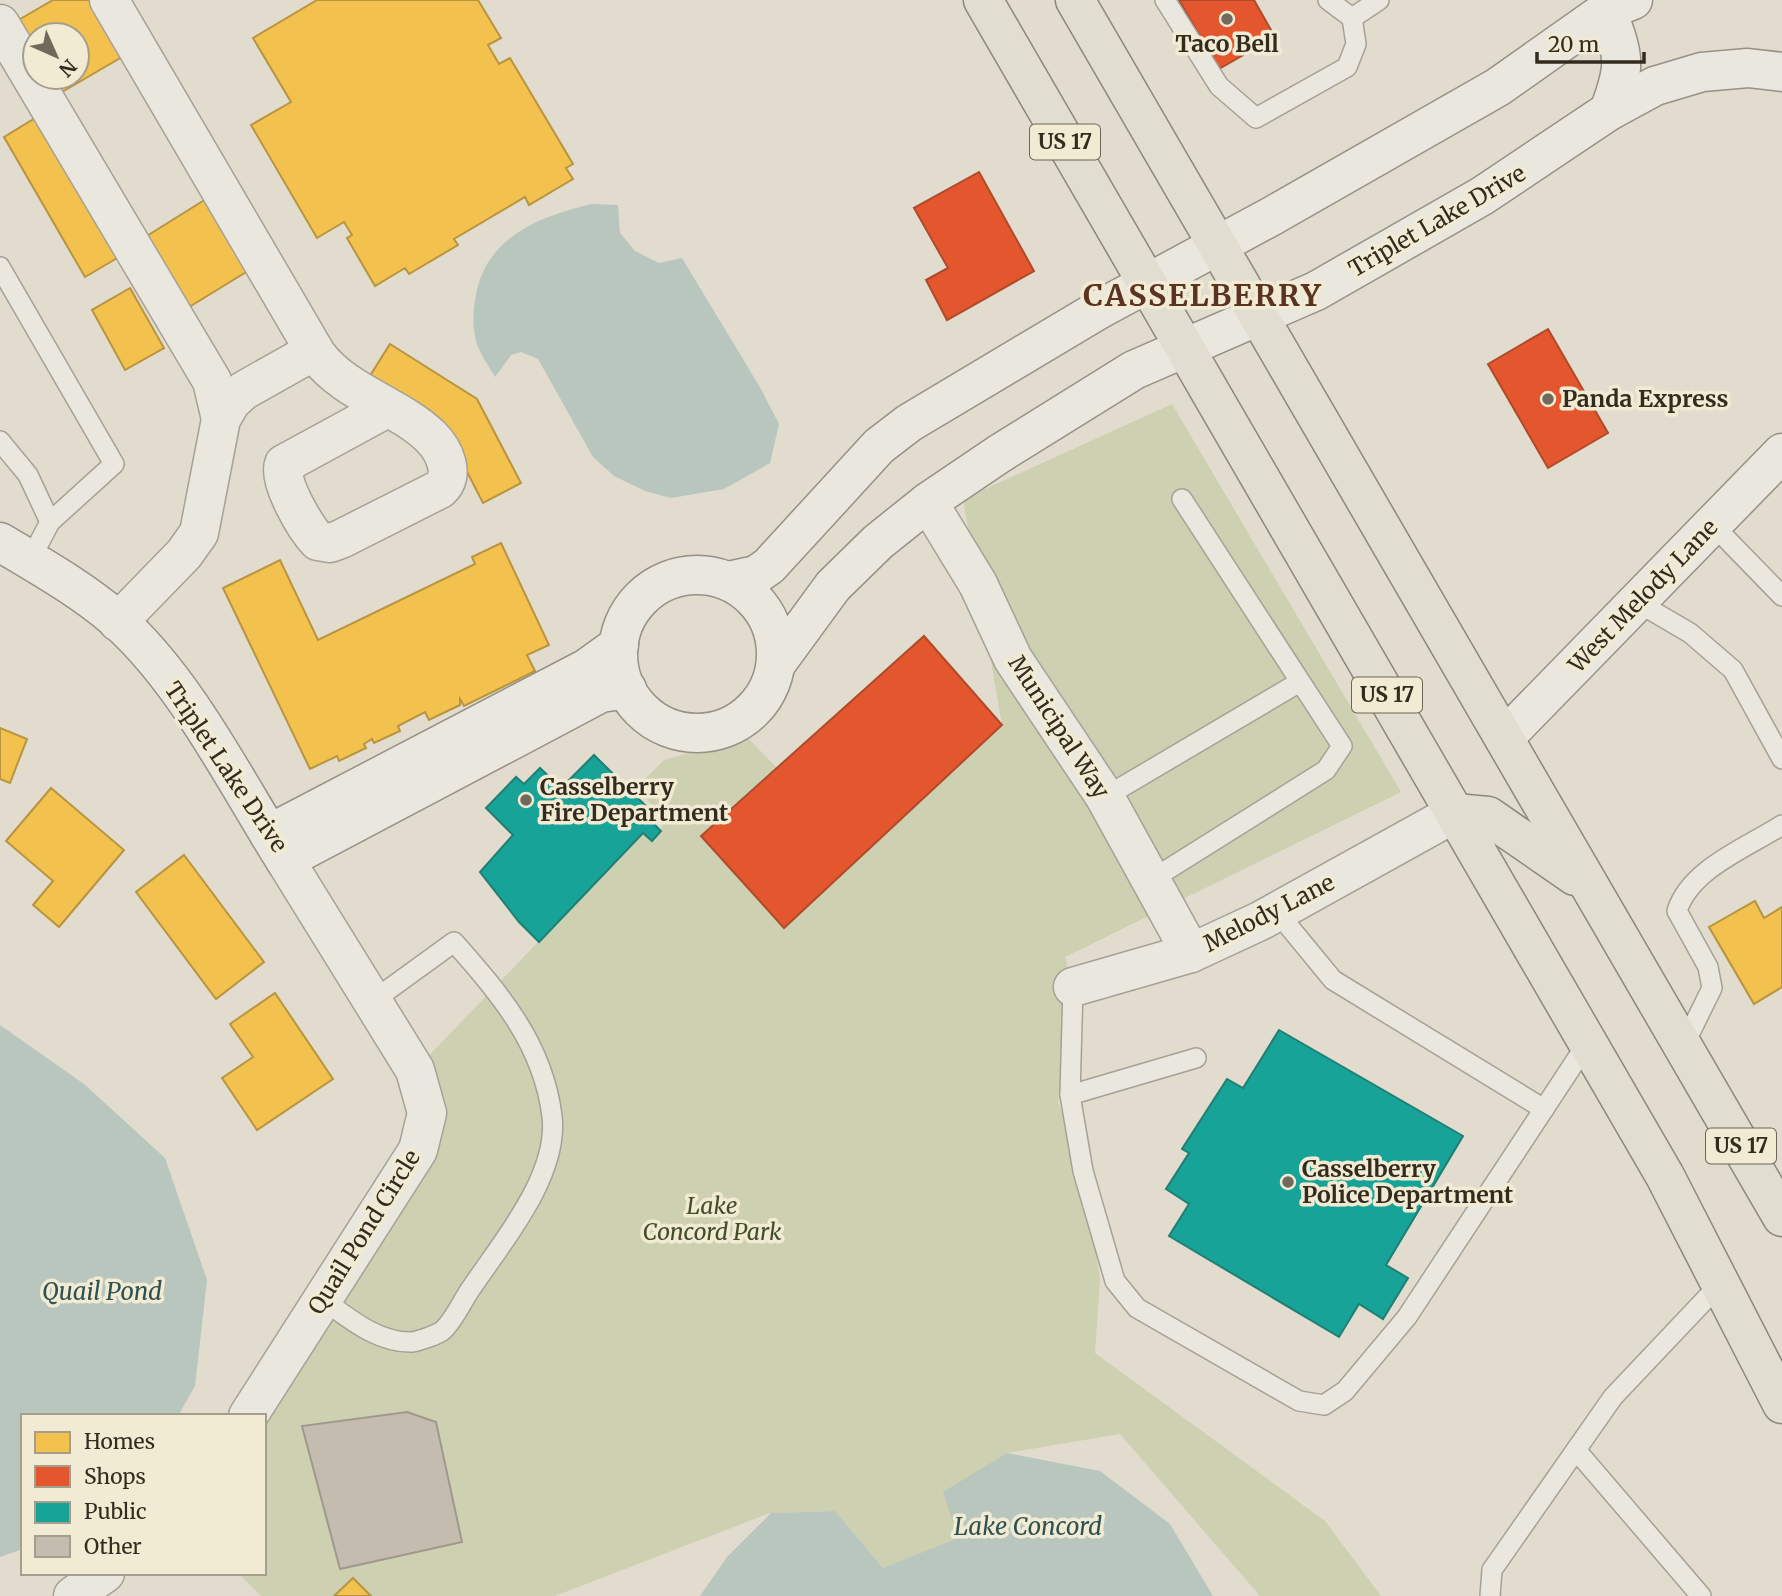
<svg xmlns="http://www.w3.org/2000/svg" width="1782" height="1596" viewBox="0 0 1782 1596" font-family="Merriweather,serif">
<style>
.park{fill:#cdd0b1}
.water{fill:#b8c6be}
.homes{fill:#f2c14e;stroke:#b99440;stroke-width:2}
.shops{fill:#e4572e;stroke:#af4a2a;stroke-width:2}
.public{fill:#17a398;stroke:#207f74;stroke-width:2}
.building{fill:#c4bcae;stroke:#a1988d;stroke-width:2}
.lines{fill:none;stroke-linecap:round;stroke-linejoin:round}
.lane-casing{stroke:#a6a196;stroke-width:22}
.street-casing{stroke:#a6a196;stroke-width:41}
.secondary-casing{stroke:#969186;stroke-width:41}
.primary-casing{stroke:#8c877d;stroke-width:41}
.lane{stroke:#eae7de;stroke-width:19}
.street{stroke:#eae7de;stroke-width:38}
.secondary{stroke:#eae7de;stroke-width:38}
.primary{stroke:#e1ddd0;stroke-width:38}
.poi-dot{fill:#71695c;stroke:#f1ebd4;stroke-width:2.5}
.labels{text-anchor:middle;stroke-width:7;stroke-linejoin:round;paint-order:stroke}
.shield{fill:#f1ebd4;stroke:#6d6555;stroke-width:2}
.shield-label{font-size:21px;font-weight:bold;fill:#342b1f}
.poi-label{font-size:23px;font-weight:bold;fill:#342b1f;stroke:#f1ebd4;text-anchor:start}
.street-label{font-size:23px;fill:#342b1f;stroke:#f1ebd4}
.park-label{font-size:23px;font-style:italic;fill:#414e28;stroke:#f1ebd4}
.water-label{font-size:24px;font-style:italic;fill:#305152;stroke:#f1ebd4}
.district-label{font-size:30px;font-weight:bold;letter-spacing:2px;fill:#5c3323;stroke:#f1ebd4}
</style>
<rect width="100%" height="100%" fill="#e1dccd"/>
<polygon class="park" points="1172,404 1401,792 1065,957 1073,987 1058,1102 1083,1171 1100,1279 1095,1353 1325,1521 1381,1596 1260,1596 1120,1434 1007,1453 959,1538 883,1568 835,1511 770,1513 555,1596 261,1596 238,1573 264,1573 264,1416 418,1150 415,1070 643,833 652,841 661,831 664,818 636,788 664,760 746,736 777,768 701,836 784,927 1002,725 963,499"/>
<g class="water">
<path d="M592,204L618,205L620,233L635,251L659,263L682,258L761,389L779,424L770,463L724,489L671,498L645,491L614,476L593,457L538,359L521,352L511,355L495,377C489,367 481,355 477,344C472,329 473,310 476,295C486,237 540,216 592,204Z"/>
<polygon points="0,1025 84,1084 165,1158 207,1280 195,1386 178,1416 23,1416 23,1549 0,1557"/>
<polygon points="1007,1453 1100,1471 1170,1524 1213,1596 700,1596 727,1557 771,1513 835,1511 883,1568 958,1538 943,1492"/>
</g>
<g class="homes">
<polygon points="53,0 89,0 122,57 57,95 46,77 77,77 77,35 35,35 35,57 15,22"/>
<polygon points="317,0 478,0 501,38 488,45 499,64 510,58 573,164 566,168 573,179 529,205 525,197 454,239 458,245 409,274 405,268 375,286 347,238 352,235 344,222 317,238 251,125 291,102 253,38"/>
<polygon points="37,117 119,257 85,277 4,137"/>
<polygon points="206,199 251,269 186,309 142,239"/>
<polygon points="130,288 164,348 125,370 92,310"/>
<polygon points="390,344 477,399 521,483 483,503 444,427 368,379"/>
<polygon points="501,543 549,645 527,655 535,671 464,706 460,699 460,705 429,720 425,712 398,726 400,731 374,743 372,739 364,744 366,748 339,761 337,756 310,769 223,588 280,560 318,640 475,564 472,557"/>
<polygon points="0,728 27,739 10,783 0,779"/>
<polygon points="51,788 124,850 59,927 33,905 53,881 6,841"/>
<polygon points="184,855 264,962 216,999 136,892"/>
<polygon points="1755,901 1764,918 1782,907 1782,987 1754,1004 1709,927"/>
<polygon points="275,993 333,1079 257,1130 222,1078 253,1057 230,1024"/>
<polygon points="353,1578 371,1596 334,1596"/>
</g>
<g class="shops">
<polygon points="1179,0 1254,0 1275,37 1219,69"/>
<polygon points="979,172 1034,271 947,320 926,280 948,268 914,208"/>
<polygon points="1548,329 1608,433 1548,468 1488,364"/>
<polygon points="924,636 1002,725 784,928 701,836"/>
</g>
<g class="public">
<polygon points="594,755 654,814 654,824 661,831 652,841 643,833 539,942 519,922 480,872 513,835 486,808 516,777 524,784 540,768 561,788"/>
<polygon points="1279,1030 1463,1136 1386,1265 1408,1278 1383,1319 1359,1304 1339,1337 1169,1236 1189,1204 1166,1189 1189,1153 1182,1149 1227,1079 1243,1088"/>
</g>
<polygon class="building" points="407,1412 436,1422 462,1542 340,1569 302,1426"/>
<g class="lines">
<g class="lane-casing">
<g id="lane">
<polyline points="1165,0 1219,86 1256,118 1347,67 1356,44 1352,18"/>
<polyline points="1328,0 1352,18 1379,0"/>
<polyline points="0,267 114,464 50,522 30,560"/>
<polyline points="0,441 28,475 50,522"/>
<polyline points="1712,524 1782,596"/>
<polyline points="1637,602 1690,633 1733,670 1782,759"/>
<polyline points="1105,797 1298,683"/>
<polyline points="1151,880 1326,770 1342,746 1182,499"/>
<polyline points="1277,912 1333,980 1544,1109"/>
<polyline points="1073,987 1070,1095 1196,1058"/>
<path d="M1683,1047L1712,988L1708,967L1677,911C1690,869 1746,848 1782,825"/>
<polyline points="1070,1095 1083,1171 1115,1281 1137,1308 1299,1401 1324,1405 1345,1391 1407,1317 1588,1042"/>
<path d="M322,1299C349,1318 377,1343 412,1342C419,1341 436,1335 442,1331C454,1321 463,1299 472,1287C503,1241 559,1175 552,1116C543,1044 500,994 454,942L374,1000"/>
<polyline points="1576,1450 1701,1596"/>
<polyline points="1490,1596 1492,1570 1613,1397 1720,1284"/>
</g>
</g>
<g class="street-casing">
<g id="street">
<path d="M109,0L317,355C345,393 398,405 431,437C444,450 456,475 440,489L341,539L330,543L318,541C306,529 277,480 284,464L387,408"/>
<polyline points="0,24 212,381 221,419"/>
<polyline points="928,502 978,584 1013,659 1105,797 1191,953"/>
<polyline points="118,622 184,554 199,533 221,419 231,402 243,391 314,351"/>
<polyline points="1073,987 1191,953 1260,921 1455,813"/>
<polyline points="248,1416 418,1150 427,1113 415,1070 285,860"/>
<polyline points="73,1596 105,1573"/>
</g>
</g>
<g class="secondary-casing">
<g id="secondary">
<path d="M1607,10C1624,58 1627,63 1609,111"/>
<path d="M0,542C40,566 81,589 116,619C186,681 235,781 285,860L601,693L627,689"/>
<circle cx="697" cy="654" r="79"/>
<polyline points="728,581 756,575 769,566 879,446 909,423 1100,309 1272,216 1498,87 1607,10 1633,0"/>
<polyline points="776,664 833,586 878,542 928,502 999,454 1134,370 1316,291 1482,196 1609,111 1655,86 1702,72 1748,68 1782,72"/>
<polyline points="1504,738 1782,453"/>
<polyline points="269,834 587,668 619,645"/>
</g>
</g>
<g class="primary-casing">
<g id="primary">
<polyline points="983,0 1665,1176 1782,1404"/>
<polyline points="1075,0 1782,1217"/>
<polyline points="1455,813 1488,816 1575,876"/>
</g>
</g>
<use href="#lane" class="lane"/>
<use href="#street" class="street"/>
<use href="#secondary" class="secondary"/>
<use href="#primary" class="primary"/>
</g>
<g class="poi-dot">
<circle cx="1227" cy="19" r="7"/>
<circle cx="1548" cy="399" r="7"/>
<circle cx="526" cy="800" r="7"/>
<circle cx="1288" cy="1182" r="7"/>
</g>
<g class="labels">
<g class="shield">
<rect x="1030" y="124.5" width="70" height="35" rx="5"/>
<rect x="1352" y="677.5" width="70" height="35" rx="5"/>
<rect x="1706" y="1128.5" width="70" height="35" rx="5"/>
</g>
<g class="shield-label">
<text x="1065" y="149">US 17</text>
<text x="1387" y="702">US 17</text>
<text x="1741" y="1153">US 17</text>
</g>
<g class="poi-label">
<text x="1227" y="52" text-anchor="middle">Taco Bell</text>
<text x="1562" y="407">Panda Express</text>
<text x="540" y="795">Casselberry<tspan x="540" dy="26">Fire Department</tspan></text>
<text x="1302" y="1177">Casselberry<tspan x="1302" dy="26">Police Department</tspan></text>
</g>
<g class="street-label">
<text transform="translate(1437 221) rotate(-30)" y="8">Triplet Lake Drive</text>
<text transform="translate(1643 596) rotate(-46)" y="8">West Melody Lane</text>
<text transform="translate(1059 727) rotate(57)" y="8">Municipal Way</text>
<text transform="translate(226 767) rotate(56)" y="8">Triplet Lake Drive</text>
<text transform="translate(1269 913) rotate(-27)" y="8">Melody Lane</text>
<text transform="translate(364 1232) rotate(-58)" y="8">Quail Pond Circle</text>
</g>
<g class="park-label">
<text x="712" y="1214">Lake<tspan x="712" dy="26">Concord Park</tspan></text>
</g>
<g class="water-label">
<text x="102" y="1300">Quail Pond</text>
<text x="1028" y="1535">Lake Concord</text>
</g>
<g class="district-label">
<text x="1203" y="306">CASSELBERRY</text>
</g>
</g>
<rect x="21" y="1414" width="245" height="161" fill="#f1ebd4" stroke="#a59e8c" stroke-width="2"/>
<rect x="35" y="1432" width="35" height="21" fill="#f2c14e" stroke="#a59e8c" stroke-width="2"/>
<text x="84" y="1449" font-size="21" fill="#342b1f">Homes</text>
<rect x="35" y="1466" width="35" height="21" fill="#e4572e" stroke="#a59e8c" stroke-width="2"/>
<text x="84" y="1484" font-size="21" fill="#342b1f">Shops</text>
<rect x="35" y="1502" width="35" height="21" fill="#17a398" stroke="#a59e8c" stroke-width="2"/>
<text x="84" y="1519" font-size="21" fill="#342b1f">Public</text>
<rect x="35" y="1536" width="35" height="21" fill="#c4bcae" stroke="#a59e8c" stroke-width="2"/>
<text x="84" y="1554" font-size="21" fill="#342b1f">Other</text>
<g transform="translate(56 56) rotate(135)"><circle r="33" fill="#f1ebd4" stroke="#a59e8c" stroke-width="2"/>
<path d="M0-5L12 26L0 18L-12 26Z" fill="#71695c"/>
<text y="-10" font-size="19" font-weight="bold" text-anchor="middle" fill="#342b1f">N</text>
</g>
<path d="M1537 52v10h107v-10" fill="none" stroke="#342b1f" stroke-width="3.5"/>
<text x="1548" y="52" font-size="21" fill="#342b1f" stroke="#f1ebd4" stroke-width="5" paint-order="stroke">20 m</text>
</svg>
